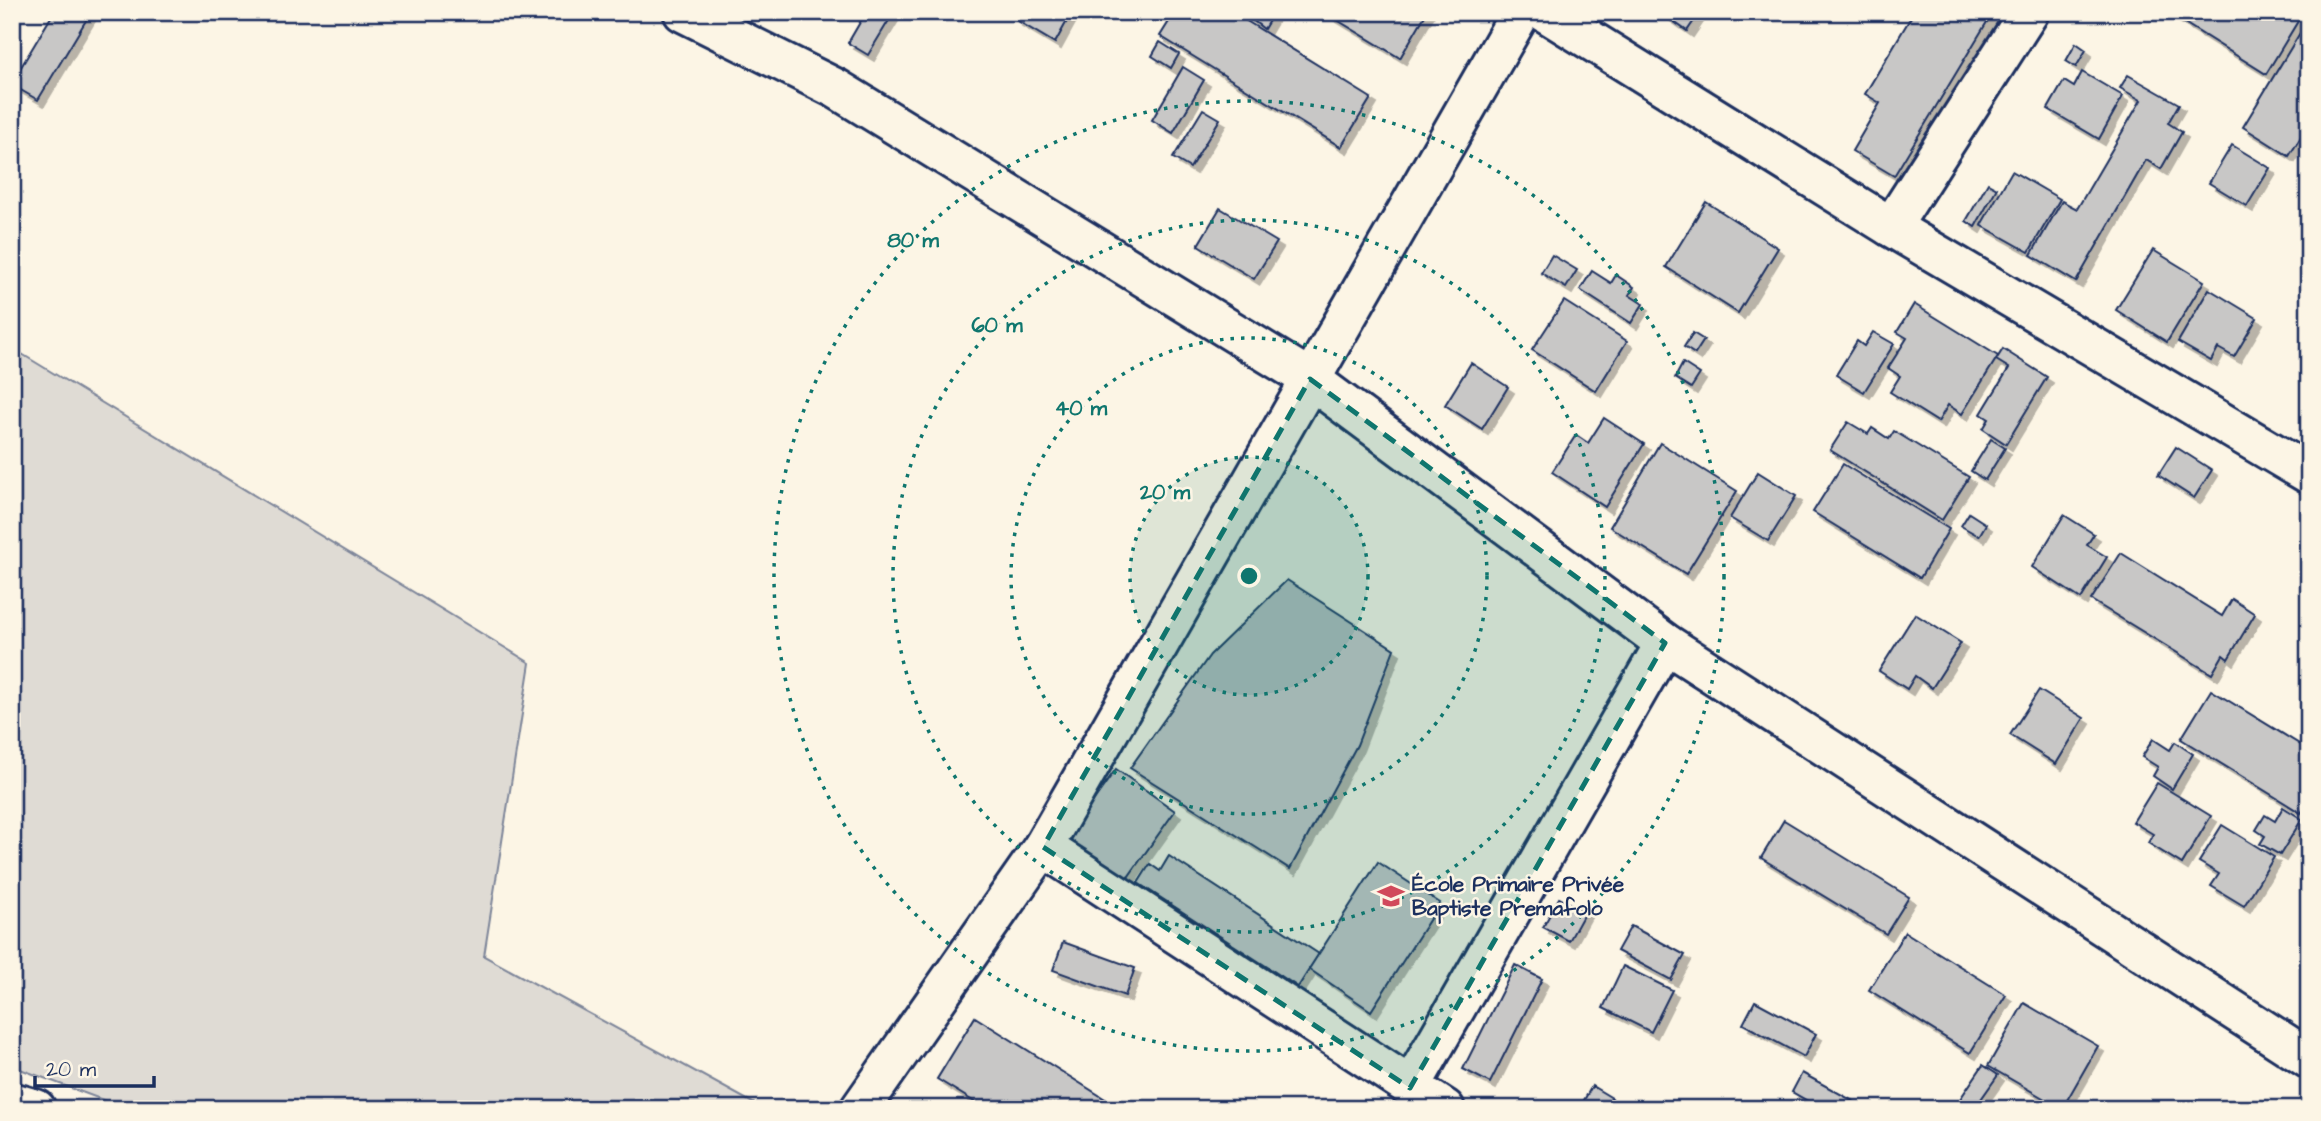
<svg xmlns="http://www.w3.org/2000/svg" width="2321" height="1121" viewBox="0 0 2321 1121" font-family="'Architects Daughter',sans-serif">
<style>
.green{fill:#dfdbd4;stroke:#7d8599;stroke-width:2}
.building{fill:#c8c7c6;stroke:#1b2f5e;stroke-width:2;filter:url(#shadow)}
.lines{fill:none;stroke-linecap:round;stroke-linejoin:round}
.minor-casing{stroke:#1b2f5e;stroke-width:44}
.minor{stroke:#fcf5e5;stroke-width:38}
.marked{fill:#0f766e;fill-opacity:0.2;stroke:#0f766e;stroke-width:5;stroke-dasharray:14 9;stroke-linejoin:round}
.ring{fill:none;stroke:#0f766e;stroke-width:3.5;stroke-dasharray:3.5 7}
.labels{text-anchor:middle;stroke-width:5;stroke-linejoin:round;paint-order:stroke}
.poi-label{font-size:21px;font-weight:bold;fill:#1b2f5e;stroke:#fcf5e5;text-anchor:start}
.centre{fill:#0f766e;stroke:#fcf5e5;stroke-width:3.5}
.ring-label{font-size:21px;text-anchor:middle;font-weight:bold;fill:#0f766e;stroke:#fcf5e5;stroke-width:5;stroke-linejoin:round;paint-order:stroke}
</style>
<defs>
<filter id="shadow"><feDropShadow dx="6" dy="6" stdDeviation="0" flood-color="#0004"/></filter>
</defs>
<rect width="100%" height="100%" fill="#fcf5e5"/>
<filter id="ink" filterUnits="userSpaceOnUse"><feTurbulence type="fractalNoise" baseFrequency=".0143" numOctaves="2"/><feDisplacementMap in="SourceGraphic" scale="14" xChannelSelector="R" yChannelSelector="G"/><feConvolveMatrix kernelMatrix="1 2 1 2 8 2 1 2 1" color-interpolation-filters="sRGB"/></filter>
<g filter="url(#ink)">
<polygon class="green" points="12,348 530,663 484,956 764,1109 127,1109 12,1066"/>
<g class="building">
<polygon points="54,12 91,12 38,100 12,85 12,82"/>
<polygon points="866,12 894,12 868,55 848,43"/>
<polygon points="1021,12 1072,12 1055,43 1016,20"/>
<polygon points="1175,12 1232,12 1371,98 1341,147 1160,36"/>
<polygon points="1242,12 1274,12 1264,29"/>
<polygon points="1324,12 1427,12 1400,58"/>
<polygon points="1660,12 1700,12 1687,31"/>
<polygon points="1914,12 1993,12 1894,176 1852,151 1880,103 1865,94"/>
<polygon points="2167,12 2283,12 2298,21 2266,74"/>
<polygon points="2309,18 2309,124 2289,156 2243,127"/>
<polygon points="1160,42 1179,54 1171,68 1152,56"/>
<polygon points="2076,43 2086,50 2076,67 2066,61"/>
<polygon points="1183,67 1204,80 1173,133 1152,120"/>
<polygon points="2082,72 2123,96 2099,139 2048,109 2064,81 2074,87"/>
<polygon points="2128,75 2179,104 2168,123 2182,132 2161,169 2146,160 2076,282 2031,255 2062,201 2077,209 2141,100 2120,88"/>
<polygon points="1203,109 1220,119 1190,168 1173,158"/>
<polygon points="2232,145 2270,168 2247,206 2209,183"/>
<polygon points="2012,171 2060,199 2029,252 1981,225"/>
<polygon points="1988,183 1997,188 1975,227 1966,221"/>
<polygon points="1706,202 1778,248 1738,313 1666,267"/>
<polygon points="1220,208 1277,242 1254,279 1198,245"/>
<polygon points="2153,250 2204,281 2167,342 2116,310"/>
<polygon points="1552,255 1577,270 1566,288 1541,273"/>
<polygon points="1592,271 1611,283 1616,275 1634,287 1629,295 1643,304 1631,323 1580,290"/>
<polygon points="2209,289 2257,318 2234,357 2218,348 2211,361 2178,342"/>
<polygon points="1564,301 1627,341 1596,391 1532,350"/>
<polygon points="1914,304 1998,356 1962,414 1948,405 1938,422 1890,392 1900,376 1888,368 1907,338 1897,332"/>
<polygon points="1873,332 1894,344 1864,392 1836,375 1857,341 1864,346"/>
<polygon points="1693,333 1704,340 1695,354 1684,347"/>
<polygon points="2003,349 2047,377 2006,444 1983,429 1989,419 1981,414 2009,368 1996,360"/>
<polygon points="1471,363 1508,387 1482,429 1445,405"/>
<polygon points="1683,363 1700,374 1691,388 1675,378"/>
<polygon points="1604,418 1644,444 1605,507 1552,472 1576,435 1588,443"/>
<polygon points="1848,422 1868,434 1872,428 1889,439 1894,431 1969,477 1942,520 1830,450"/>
<polygon points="1991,439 2005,448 1985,480 1971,471"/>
<polygon points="1660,443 1737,491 1686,574 1610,527"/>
<polygon points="2176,447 2212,470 2194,498 2158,475"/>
<polygon points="1843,464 1949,529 1920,578 1813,512"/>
<polygon points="1758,472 1796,496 1768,541 1730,518"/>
<polygon points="1969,513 1986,524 1979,536 1961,526"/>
<polygon points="2064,515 2094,534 2087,545 2107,557 2081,599 2032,567"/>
<polygon points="2121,553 2222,616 2232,599 2255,614 2228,659 2223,655 2212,674 2091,600"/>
<polygon points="1287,580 1394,649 1357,745 1290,869 1130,768 1210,655"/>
<polygon points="1915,614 1961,643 1932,688 1915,676 1907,689 1879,671"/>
<polygon points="2039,690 2084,718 2056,764 2010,735"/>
<polygon points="2211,690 2309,750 2309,800 2301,813 2181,739"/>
<polygon points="2153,739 2170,750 2175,742 2193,754 2172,789 2153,776 2158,767 2142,757"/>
<polygon points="1116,769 1175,811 1126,880 1067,838"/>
<polygon points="2157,783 2211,816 2182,864 2148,843 2153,834 2133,822"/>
<polygon points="2283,807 2302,819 2280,855 2260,844 2265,836 2256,830 2265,815 2275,821"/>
<polygon points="1784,820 1909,897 1886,934 1761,858"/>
<polygon points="2222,825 2274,857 2244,906 2211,886 2219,874 2199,862"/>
<polygon points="1169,856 1319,954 1298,987 1138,883 1150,864 1160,871"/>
<polygon points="1378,862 1440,903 1371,1011 1309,969"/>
<polygon points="1559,898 1585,912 1569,941 1543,927"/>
<polygon points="1631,926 1685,955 1671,980 1617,951"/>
<polygon points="1905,932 2006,995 1970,1053 1869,990"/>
<polygon points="1063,942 1135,968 1125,996 1053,970"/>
<polygon points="1515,965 1542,979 1490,1083 1463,1069"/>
<polygon points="1623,966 1672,990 1651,1032 1603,1008"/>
<polygon points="1755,1001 1816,1034 1804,1057 1743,1024"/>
<polygon points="2024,1003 2098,1046 2062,1109 1988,1066"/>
<polygon points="975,1017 1121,1109 986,1109 937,1079"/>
<polygon points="1983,1065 1998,1075 1974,1109 1960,1099"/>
<polygon points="1802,1073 1857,1103 1853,1109 1822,1109 1792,1092"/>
<polygon points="1592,1086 1612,1098 1605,1109 1579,1109"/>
</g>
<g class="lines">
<g class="minor-casing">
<g id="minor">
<polyline points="683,12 837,89 1310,379 1665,643 2309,1059"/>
<polyline points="1545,12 1891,227 2309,474"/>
<polyline points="1891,227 2029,12"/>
<polyline points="1043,847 1445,1109"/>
<polyline points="1410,1088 1665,643"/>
<polyline points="12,1102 36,1109"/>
<polyline points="860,1109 1043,847 1521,12"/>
</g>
</g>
<use href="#minor" class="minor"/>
</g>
</g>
<path class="marked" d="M1310,379L1665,643L1410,1088L1043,847Z"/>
<circle cx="1249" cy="576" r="119" fill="#0f766e" fill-opacity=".12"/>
<g class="ring">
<circle cx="1249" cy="576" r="119"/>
<circle cx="1249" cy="576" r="238"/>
<circle cx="1249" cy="576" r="356"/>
<circle cx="1249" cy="576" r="475"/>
</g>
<defs>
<g id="school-bare" transform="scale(2.1)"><path d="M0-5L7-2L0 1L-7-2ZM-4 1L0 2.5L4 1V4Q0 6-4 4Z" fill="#d1495b" stroke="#fcf5e5" stroke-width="2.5" paint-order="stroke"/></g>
</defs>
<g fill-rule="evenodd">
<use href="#school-bare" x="1391" y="896"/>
</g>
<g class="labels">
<g class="poi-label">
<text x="1412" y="891">École Primaire Privée<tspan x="1412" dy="24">Baptiste Premafolo</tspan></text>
</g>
</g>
<circle cx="1249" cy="576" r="10" class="centre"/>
<g class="ring-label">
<text x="913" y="247">80 m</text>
<text x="997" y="332">60 m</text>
<text x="1081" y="415">40 m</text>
<text x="1165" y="499">20 m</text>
</g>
<rect width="2321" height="1121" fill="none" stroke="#fcf5e5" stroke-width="42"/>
<rect x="21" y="21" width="2279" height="1079" fill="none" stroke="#1b2f5e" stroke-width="2.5" filter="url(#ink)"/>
<path d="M35 1076v10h119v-10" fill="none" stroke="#1b2f5e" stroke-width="3.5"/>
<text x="46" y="1076" font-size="21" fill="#1b2f5e" stroke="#fcf5e5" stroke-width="5" paint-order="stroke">20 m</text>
</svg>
